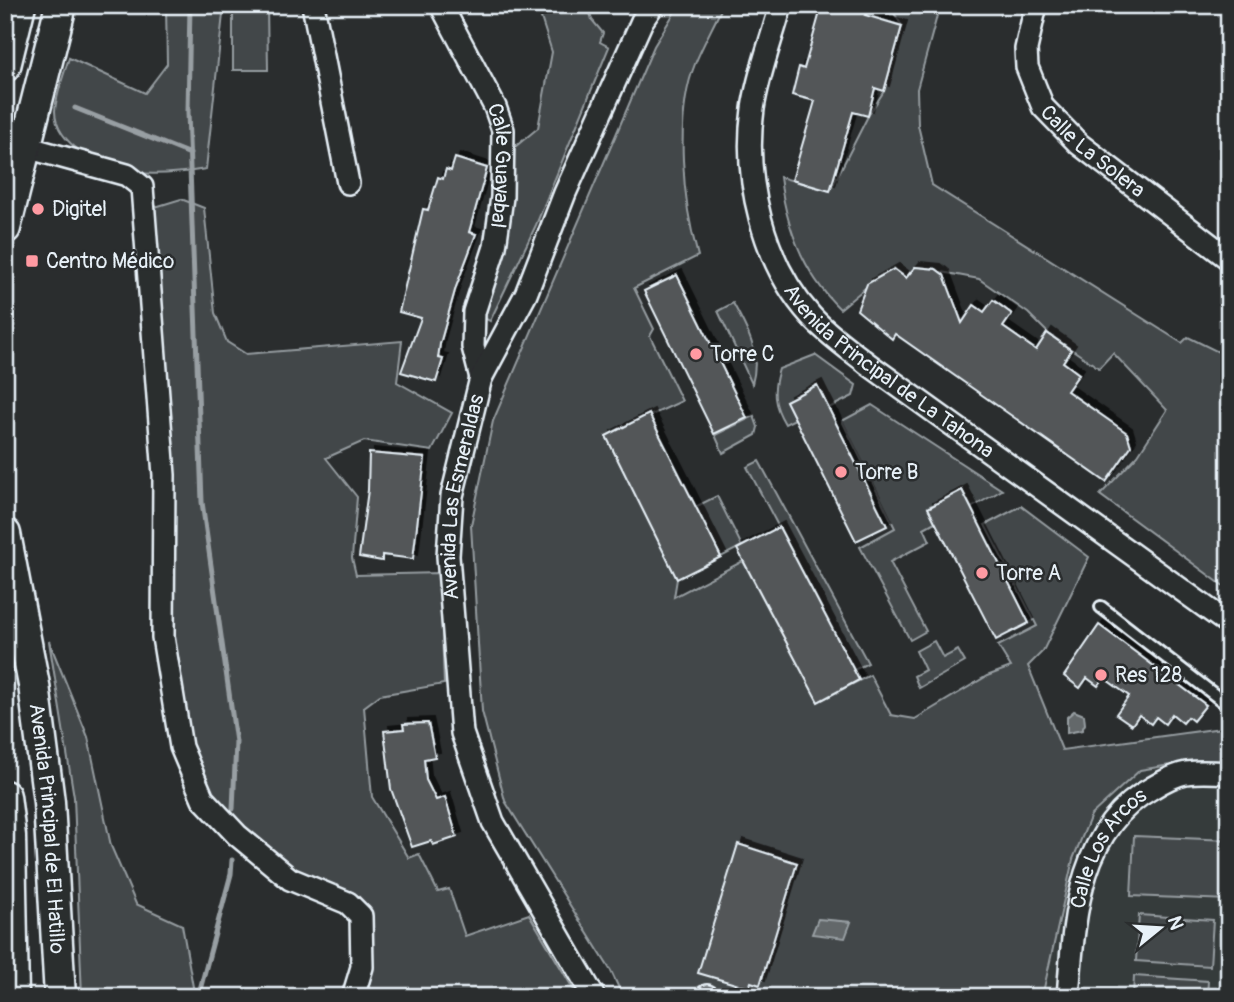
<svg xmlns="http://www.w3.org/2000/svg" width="1234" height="1002" viewBox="0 0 1234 1002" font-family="Pangolin,sans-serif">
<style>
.built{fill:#363a3b}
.green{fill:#424648;stroke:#959ca0;stroke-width:2}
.water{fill:#63686b;stroke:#989fa3;stroke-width:2}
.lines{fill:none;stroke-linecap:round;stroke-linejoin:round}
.stream{stroke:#989fa3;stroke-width:5}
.building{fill:#535759;stroke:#e8f1f8;stroke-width:2;filter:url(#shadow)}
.service-casing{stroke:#e8f1f8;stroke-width:16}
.minor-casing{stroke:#e8f1f8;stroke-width:26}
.secondary-casing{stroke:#e8f1f8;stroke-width:35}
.service{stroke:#2a2d2e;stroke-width:10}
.minor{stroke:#2a2d2e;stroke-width:21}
.secondary{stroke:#2a2d2e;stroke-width:30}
.poi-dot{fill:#ff9aa2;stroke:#2a2d2e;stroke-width:2.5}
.labels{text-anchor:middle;stroke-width:5;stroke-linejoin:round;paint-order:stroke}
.street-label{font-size:21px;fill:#e8f1f8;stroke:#2a2d2e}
.poi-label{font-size:21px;fill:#e8f1f8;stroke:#2a2d2e;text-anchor:start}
</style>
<defs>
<filter id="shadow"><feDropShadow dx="5" dy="-5" stdDeviation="0" flood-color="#0009"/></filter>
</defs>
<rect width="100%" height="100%" fill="#2a2d2e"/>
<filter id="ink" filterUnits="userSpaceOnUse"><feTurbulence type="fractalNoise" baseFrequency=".0143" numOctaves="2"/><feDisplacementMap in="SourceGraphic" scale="14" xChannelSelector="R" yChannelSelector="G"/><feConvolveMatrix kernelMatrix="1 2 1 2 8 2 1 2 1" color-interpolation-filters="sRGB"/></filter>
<g filter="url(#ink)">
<polygon class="built" points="1195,761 1229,761 1229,997 1039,997 1073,859 1091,815 1140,770"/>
<g class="green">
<path d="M166,5H224L206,169C182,173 159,175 135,173C105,169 55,146 55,111C56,95 64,73 69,58L145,93L167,64Z"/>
<polygon points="233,5 267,5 268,70 233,70"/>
<polygon points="537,5 588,5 592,20 603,33 600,42 609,47 536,225 490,321 474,312 504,156 538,128 552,52"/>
<path d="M679,5H723C714,25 703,44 695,64C674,116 683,204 698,256L634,288L654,329L650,336L682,401L606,436L677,579L674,597L743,561L818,702L870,675L891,715L915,719L987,676L1011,667L998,646L1037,626L985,525L1021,506L1089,557L1043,651L1028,666L1062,750L1229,727V761H1195L1140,770L1091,815L1073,859L1042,997H623L611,971L505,801L482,711L471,525L493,421L654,46Z"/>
<path d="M889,5H940L917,89L918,125L932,185L1182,343L1188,337L1229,357V590L1100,495L1138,455L1167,410L1113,353L1099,368L1048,333L1028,313L979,279L915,267L906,278L882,274L840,309C804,274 786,227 780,177L830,191L868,116L884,91L902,26Z"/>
<polygon points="181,199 204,208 215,313 227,342 246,354 402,341 397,382 452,413 432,451 364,441 326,458 357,497 352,558 356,575 440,573 444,684 380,695 364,707 372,797 409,858 419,854 438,892 449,889 465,936 529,914 578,997 369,997 371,912 353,894 294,872 241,827 209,791 185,738 171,646 155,207"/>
<path d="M733,303C748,331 761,352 752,384L718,311Z"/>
<path d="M815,355L856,385L853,396L829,408L817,385L786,401L795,419L785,424C773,404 772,391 779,369Z"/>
<polygon points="872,405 1002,490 971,508 961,491 928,507 935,522 924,528 930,541 890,562 926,631 910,640 860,547 895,528 842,421"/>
<polygon points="754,416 758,427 756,435 723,453 715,435"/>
<polygon points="759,461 868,663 854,670 747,467"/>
<polygon points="717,496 742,546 721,557 695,507"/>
<polygon points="49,641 88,737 111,846 136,904 182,925 193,987 190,997 82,997 74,797"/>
<polygon points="934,641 943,658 958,650 965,662 919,688 914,676 925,670 916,651"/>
<polygon points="1134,836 1229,840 1229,900 1131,896"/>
<polygon points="1139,915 1213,920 1210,966 1136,961"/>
<polygon points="1134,976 1208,981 1207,997 1133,997"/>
</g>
<g class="water">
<polygon points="1074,711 1084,715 1085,724 1082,730 1067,733 1067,717"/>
<polygon points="818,919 851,922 845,938 812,934"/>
</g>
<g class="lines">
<g class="stream">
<polyline points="190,5 188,112 202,502 236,742 233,809"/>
<polyline points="75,108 190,154"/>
<polyline points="198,997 231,874 232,860"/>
</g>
</g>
<g class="building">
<polygon points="822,5 874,5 865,15 902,26 884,91 875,88 868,116 853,112 830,191 792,180 815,101 792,95 799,67 804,69"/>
<polygon points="455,158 487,168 469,232 476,234 456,287 440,344 438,358 443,359 436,382 401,372 421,318 399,312 423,209 428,210 438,177 443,179 446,169 451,171"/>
<polygon points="915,267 936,269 944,275 962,323 974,305 984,312 993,300 1012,314 1003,327 1036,350 1047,333 1071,350 1063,362 1079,374 1067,391 1127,433 1131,446 1106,482 895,334 892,339 857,310 867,284 894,269 906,278"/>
<polygon points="677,275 747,418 714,434 644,291"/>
<polygon points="817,385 887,526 856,541 786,401"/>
<polygon points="649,414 721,557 677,579 606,436"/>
<polygon points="369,453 425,458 413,559 382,555 382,561 359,557 368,490"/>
<polygon points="962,490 1029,623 996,640 928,508"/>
<polygon points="779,527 859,680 818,702 737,549"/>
<polygon points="1099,625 1206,705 1193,721 1188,717 1183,723 1172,714 1165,724 1156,717 1151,724 1139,715 1132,725 1116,714 1129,696 1104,678 1098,686 1087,678 1080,688 1064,676"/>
<polygon points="428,723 435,757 424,759 426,780 436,800 445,797 457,837 433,845 431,841 412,847 391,789 384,731 404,729 403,724"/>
<polygon points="738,844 797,863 760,985 751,982 749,988 698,973"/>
</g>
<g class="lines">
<g class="service-casing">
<g id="service">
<polyline points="5,125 28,131"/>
<polyline points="1101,607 1229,706"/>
</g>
</g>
<g class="minor-casing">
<g id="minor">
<polyline points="313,5 348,183"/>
<path id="s1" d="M441,5L495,107L503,130L502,197L495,247L474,312L473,347L481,378"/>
<path id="s2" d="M781,5C772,39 758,74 753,109C743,178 763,263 811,316C827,334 849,349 868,364L1229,624"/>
<path id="s3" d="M1036,5L1026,49L1027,67L1043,107L1079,144L1229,259"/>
<polyline points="26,147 127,175 142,187 164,475 163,637 181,747 203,799 237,835 290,879 348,903 361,916 362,967 353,997"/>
<polyline points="707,996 707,997"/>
<path id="s4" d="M594,997L493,822L462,733L448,556L452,496L481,378L526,294L565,193L642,21L653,5"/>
<path id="s5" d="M1068,997C1074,920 1077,830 1152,788C1162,782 1174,775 1186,773C1200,771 1215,772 1229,773"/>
</g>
</g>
<g class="secondary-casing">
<g id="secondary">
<polyline points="5,66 20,5"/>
<polyline points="5,228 61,5"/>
<path id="s6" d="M5,534L34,685L49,802L60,997"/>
<polyline points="5,796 10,836 13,997"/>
</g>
</g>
<use href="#service" class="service"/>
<use href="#minor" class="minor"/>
<use href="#secondary" class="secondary"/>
</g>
</g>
<g class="poi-dot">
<circle cx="38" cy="209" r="7"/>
<rect x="25" y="254" width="14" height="14" rx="3.5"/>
<circle cx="696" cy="354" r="7"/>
<circle cx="841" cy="472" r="7"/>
<circle cx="982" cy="573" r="7"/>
<circle cx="1101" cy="675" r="7"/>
</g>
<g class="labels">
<g class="street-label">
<text dy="7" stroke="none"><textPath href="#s3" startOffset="173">Calle La Solera</textPath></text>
<text dy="7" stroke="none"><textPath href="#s1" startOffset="175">Calle Guayabal</textPath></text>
<text dy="7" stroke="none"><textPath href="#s2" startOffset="424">Avenida Principal de La Tahona</textPath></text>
<text dy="7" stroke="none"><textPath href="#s4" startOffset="534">Avenida Las Esmeraldas</textPath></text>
<text dy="7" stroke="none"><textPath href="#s6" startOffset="298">Avenida Principal de El Hatillo</textPath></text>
<text dy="7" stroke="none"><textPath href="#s5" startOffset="158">Calle Los Arcos</textPath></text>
</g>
<g class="poi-label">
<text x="52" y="216">Digitel</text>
<text x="46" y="268">Centro Médico</text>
<text x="710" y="361">Torre C</text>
<text x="855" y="479">Torre B</text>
<text x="996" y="580">Torre A</text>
<text x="1115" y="682">Res 128</text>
</g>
</g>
<rect width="1234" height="1002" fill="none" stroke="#2a2d2e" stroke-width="28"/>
<rect x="14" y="14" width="1206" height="974" fill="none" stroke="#e8f1f8" stroke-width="2.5" filter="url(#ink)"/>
<g transform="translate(1160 928) rotate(72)" stroke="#2a2d2e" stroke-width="5" paint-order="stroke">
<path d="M0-5L12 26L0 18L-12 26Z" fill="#e8f1f8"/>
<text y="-10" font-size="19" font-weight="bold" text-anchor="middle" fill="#e8f1f8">N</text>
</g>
</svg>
